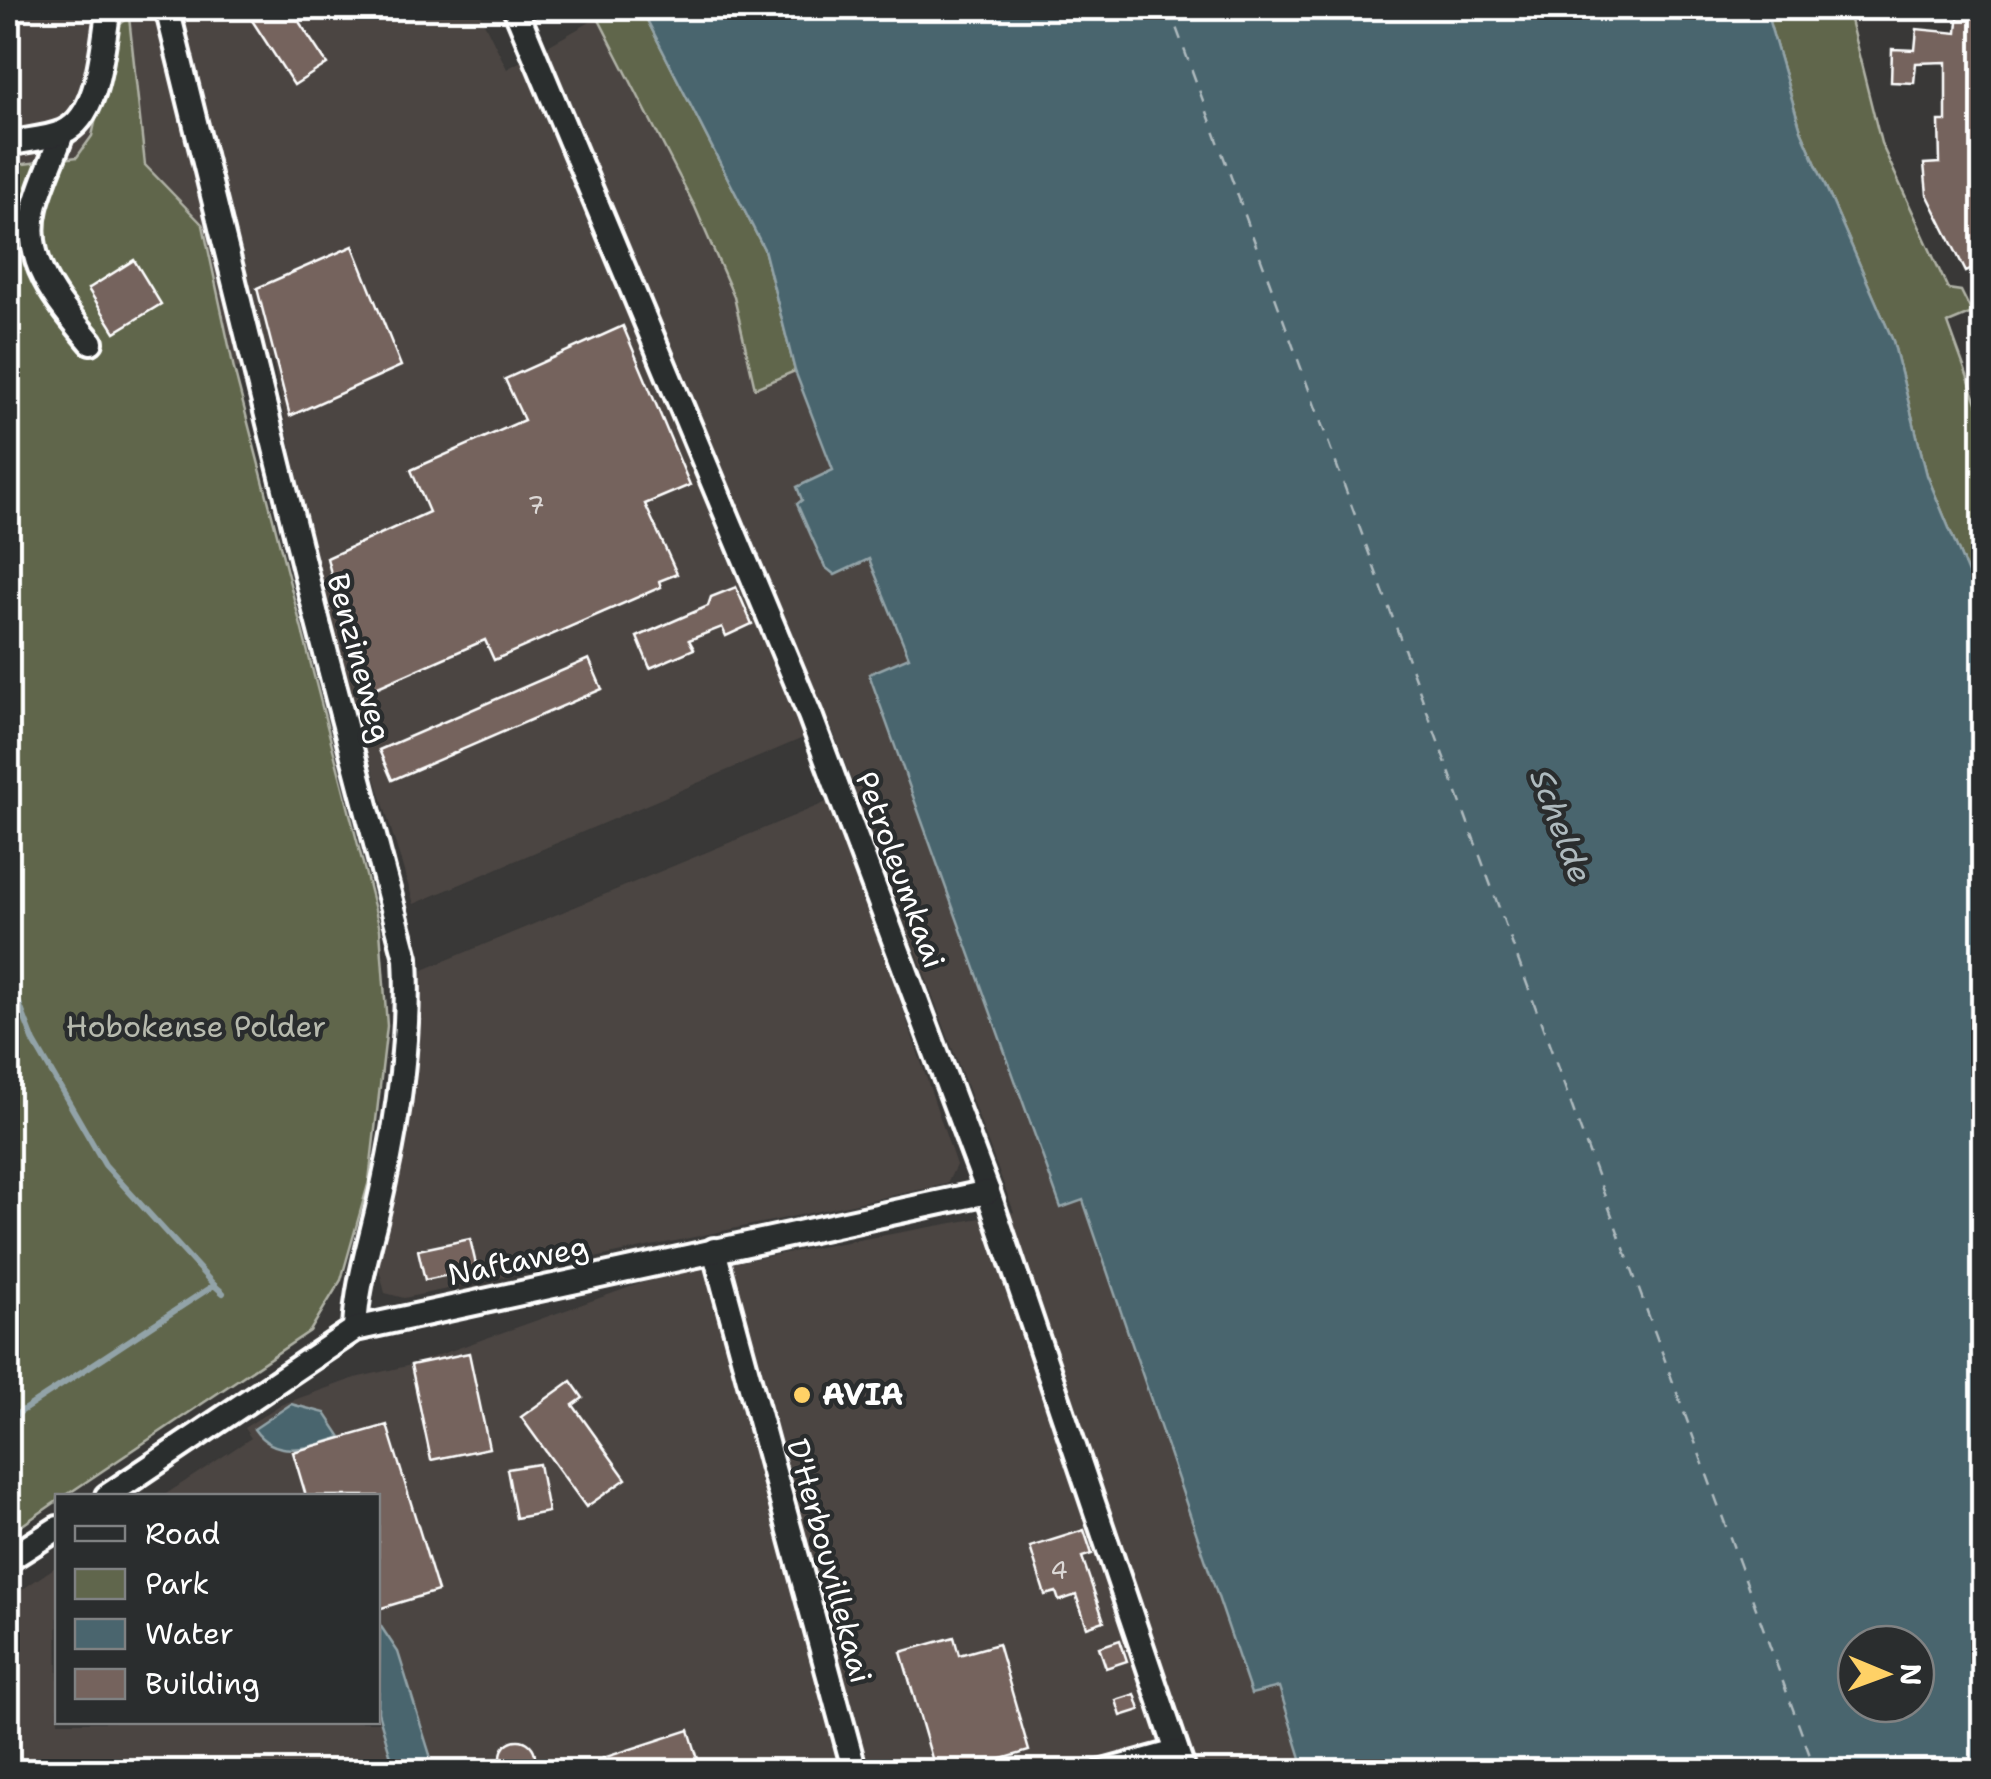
<svg xmlns="http://www.w3.org/2000/svg" width="1991" height="1779" viewBox="0 0 1991 1779" font-family="'Shantell Sans',sans-serif">
<style>
.built{fill:#4b4542}
.green{fill:#60664c;stroke:#b0b2a6;stroke-width:2.5}
.water{fill:#4a656e;stroke:#92a3a8;stroke-width:2.5;fill-rule:evenodd}
.lines{fill:none;stroke-linecap:round;stroke-linejoin:round}
.stream{stroke:#92a3a8;stroke-width:6}
.ferry{stroke:#aebabe;stroke-width:2.5;stroke-dasharray:12 10;stroke-linecap:butt}
.building{fill:#75635d;stroke:#fff;stroke-width:2.5}
.street-casing{stroke:#fff;stroke-width:30}
.street{stroke:#2a2d2e;stroke-width:22}
.poi-dot{fill:#ffd166;stroke:#2a2d2e;stroke-width:4}
.labels{text-anchor:middle;stroke-width:9;stroke-linejoin:round;paint-order:stroke}
.number-label{font-size:25px;fill:#dcd8d6}
.street-label{font-size:30px;fill:#fff;stroke:#2a2d2e}
.park-label{font-size:30px;fill:#b7baae;stroke:#2a2d2e}
.poi-label{font-size:30px;font-weight:bold;fill:#fff;stroke:#2a2d2e;text-anchor:start}
.water-label{font-size:32px;font-style:italic;fill:#aebabe;stroke:#2a2d2e}
</style>
<rect width="100%" height="100%" fill="#393837"/>
<filter id="ink" filterUnits="userSpaceOnUse"><feTurbulence type="fractalNoise" baseFrequency=".01" numOctaves="2"/><feDisplacementMap in="SourceGraphic" scale="20" xChannelSelector="R" yChannelSelector="G"/><feConvolveMatrix kernelMatrix="1 2 1 2 8 2 1 2 1" color-interpolation-filters="sRGB"/></filter>
<g filter="url(#ink)">
<g class="built">
<polygon points="8,8 477,8 507,69 599,17 695,207 734,297 755,387 795,371 833,470 797,487 869,558 909,658 870,675 1061,1207 1083,1200 1252,1693 1279,1687 1305,1771 8,1771 8,1599 57,1566 58,1722 378,1722 378,1496 163,1496 251,1438 244,1428 280,1405 355,1378 411,1365 664,1275 1014,1212 831,726 414,904 330,630 272,359 234,369 203,226 145,165 128,18 117,27 92,136 77,157 8,166"/>
<polygon points="832,800 956,1165 947,1184 404,1298 385,1293 378,1264 399,1176 423,970"/>
</g>
<g class="green">
<polygon points="593,8 641,8 764,249 795,371 755,388 734,297 695,207"/>
<polygon points="1765,8 1847,8 1881,143 1948,289 1961,291 1972,313 1948,323 1983,419 1983,610 1927,475 1893,341 1801,130"/>
<polygon points="129,17 145,165 203,225 234,369 380,929 387,1026 369,1181 341,1280 310,1331 65,1496 58,1496 57,1501 8,1535 8,166 77,157 92,136 117,27"/>
</g>
<g class="water">
<path d="M641,8H1765L1801,130L1893,341L1927,475L1983,610V1771H1305L1279,1687L1251,1694L1083,1200L1061,1208L869,674L909,657L869,559L835,575L825,567L797,504L802,500L797,487L833,470L795,371L764,249ZM1856,1644H1916V1704H1856Z"/>
<path d="M291,1404L325,1413L341,1437C311,1447 276,1461 254,1429Z"/>
<polygon points="380,1625 398,1652 435,1771 395,1771 378,1712"/>
</g>
<g class="lines">
<g class="stream">
<polyline points="8,975 34,1042 105,1165 214,1285"/>
<polyline points="8,1420 214,1285 223,1293"/>
</g>
<polyline class="ferry" points="1169,8 1816,1772"/>
</g>
<g class="building">
<polygon points="244,8 290,8 327,64 294,85"/>
<polygon points="1959,8 1984,8 1984,263 1966,272 1927,194 1924,164 1940,163 1939,121 1946,121 1946,62 1916,63 1914,83 1891,82 1892,49 1915,50 1917,29 1957,33"/>
<polygon points="353,246 401,366 290,416 257,288"/>
<polygon points="134,260 161,304 115,332 88,289"/>
<polygon points="623,326 690,485 645,504 677,574 659,581 661,587 494,660 485,640 362,694 327,558 429,512 411,470 524,420 505,379"/>
<polygon points="736,587 752,624 726,636 722,627 689,640 694,649 650,668 637,637 708,606 711,597"/>
<polygon points="589,659 602,689 392,780 379,750"/>
<polygon points="470,1239 477,1269 425,1280 418,1250"/>
<polygon points="469,1353 489,1448 431,1460 411,1365"/>
<polygon points="571,1381 583,1398 573,1405 626,1479 586,1507 521,1417"/>
<polygon points="387,1425 438,1591 378,1609 378,1496 306,1496 293,1452"/>
<polygon points="539,1464 548,1512 516,1518 507,1469"/>
<polygon points="1084,1530 1092,1554 1082,1557 1104,1621 1087,1627 1076,1595 1059,1601 1056,1592 1045,1595 1030,1547"/>
<polygon points="954,1637 959,1655 998,1644 1029,1751 958,1772 936,1772 901,1652"/>
<polygon points="1120,1640 1127,1661 1106,1668 1099,1647"/>
<polygon points="1135,1694 1140,1710 1121,1716 1116,1700"/>
<polygon points="689,1730 702,1772 659,1772 656,1761 607,1772 603,1758"/>
<circle cx="518" cy="1757" r="17"/>
</g>
<g class="lines">
<g class="street-casing">
<g id="street">
<path d="M167,8L318,623L406,958C410,1031 399,1115 383,1186C373,1235 357,1279 355,1329"/>
<polyline points="515,8 810,715 988,1192 1184,1772"/>
<path d="M62,133C54,158 41,183 35,208C22,262 59,304 91,342"/>
<path d="M8,144C25,140 47,139 63,132C101,116 102,43 109,8"/>
<polyline points="714,1250 855,1772"/>
<polyline points="107,1496 355,1329 988,1192"/>
<polyline points="8,1560 58,1528"/>
<polyline points="1103,1772 1176,1752"/>
</g>
</g>
<use href="#street" class="street"/>
</g>
</g>
<circle class="poi-dot" cx="802" cy="1395" r="10"/>
<g class="labels">
<g class="number-label">
<text x="536" y="514">7</text>
<text x="1059" y="1579">4</text>
</g>
<g class="street-label">
<text transform="translate(359 658) rotate(75)" y="10">Benzineweg</text>
<text transform="translate(900 870) rotate(70)" y="10">Petroleumkaai</text>
<text transform="translate(518 1261) rotate(-12)" y="10">Naftaweg</text>
<text transform="translate(829 1561) rotate(75)" y="10">D'Herbouvillekaai</text>
</g>
<g class="park-label">
<text x="196" y="1037">Hobokense Polder</text>
</g>
<g class="poi-label">
<text x="822" y="1405">AVIA</text>
</g>
<g class="water-label">
<text transform="translate(1561 826) rotate(69)" y="11">Schelde</text>
</g>
</g>
<rect width="1991" height="1779" fill="none" stroke="#2a2d2e" stroke-width="40"/>
<rect x="20" y="20" width="1951" height="1739" fill="none" stroke="#fff" stroke-width="4" filter="url(#ink)"/>
<rect x="55" y="1494" width="325" height="230" fill="#2a2d2e" stroke="#7f8182" stroke-width="2.5"/>
<rect x="75" y="1526" width="50" height="15" fill="#2a2d2e" stroke="#7f8182" stroke-width="2.5"/>
<text x="145" y="1544" font-size="30" fill="#ffffff">Road</text>
<rect x="75" y="1569" width="50" height="30" fill="#60664c" stroke="#7f8182" stroke-width="2.5"/>
<text x="145" y="1594" font-size="30" fill="#ffffff">Park</text>
<rect x="75" y="1619" width="50" height="30" fill="#4a656e" stroke="#7f8182" stroke-width="2.5"/>
<text x="145" y="1644" font-size="30" fill="#ffffff">Water</text>
<rect x="75" y="1669" width="50" height="30" fill="#75635d" stroke="#7f8182" stroke-width="2.5"/>
<text x="145" y="1694" font-size="30" fill="#ffffff">Building</text>
<g transform="translate(1886 1674) rotate(91)"><circle r="48" fill="#2a2d2e" stroke="#7f8182" stroke-width="2.5"/>
<path d="M0-8L18 38L0 25L-18 38Z" fill="#ffd166"/>
<text y="-15" font-size="28" font-weight="bold" text-anchor="middle" fill="#ffffff">N</text>
</g>
</svg>
